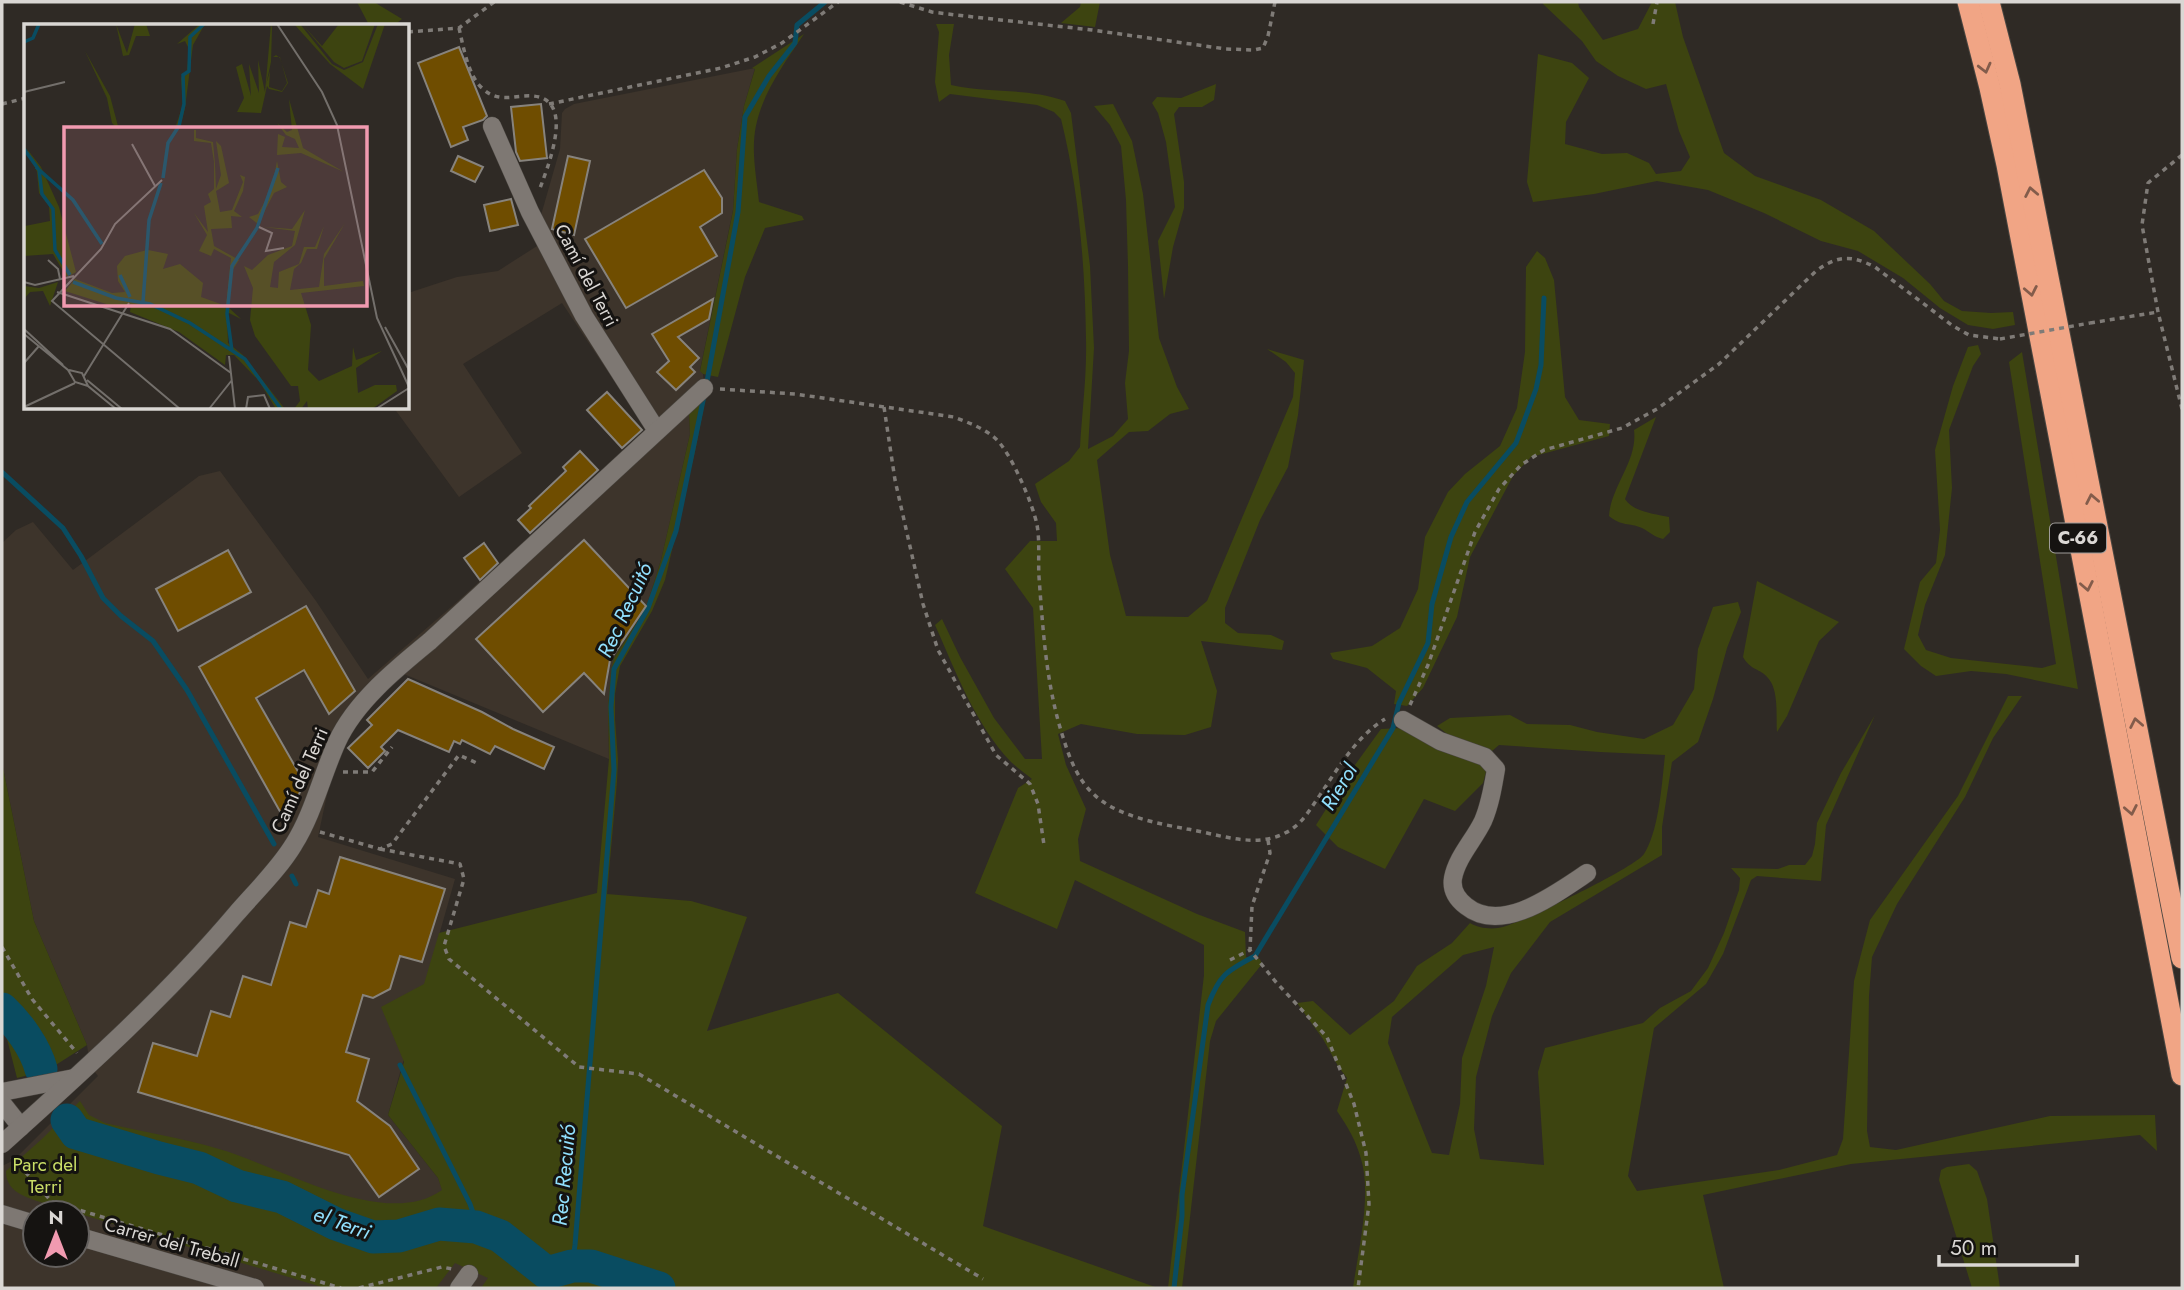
<svg xmlns="http://www.w3.org/2000/svg" width="2184" height="1290" viewBox="0 0 2184 1290" font-family="Jost,sans-serif">
<style>
.built{fill:#3d342b;fill-rule:evenodd}
.green{fill:#3d4410;fill-rule:evenodd}
.lines{fill:none;stroke-linecap:round;stroke-linejoin:round}
.stream{stroke:#094c61;stroke-width:5}
.river{stroke:#094c61;stroke-width:33}
.building{fill:#6f4d00;stroke:#87837d;stroke-width:2}
.minor-casing{stroke:#4a4641;stroke-width:19}
.highway-casing{stroke:#4a4641;stroke-width:23}
.path{stroke:#7f7b77;stroke-width:3.5;stroke-dasharray:5 5;stroke-linecap:butt}
.minor{stroke:#7e7873;stroke-width:18}
.highway{stroke:#f1a585;stroke-width:21}
.path-bridge{stroke:#7f7b77;stroke-width:3.5;stroke-dasharray:5 5;stroke-linecap:butt}
.oneway{stroke:#835c4b}
.labels{text-anchor:middle;stroke-width:6;stroke-linejoin:round;paint-order:stroke}
.shield{fill:#151311;stroke:#9f9c9a;stroke-width:2}
.shield-label{font-size:18px;font-weight:bold;fill:#dad7d4}
.street-label{font-size:19px;fill:#dad7d4;stroke:#151311}
.park-label{font-size:19px;fill:#cade67;stroke:#151311}
.water-label{font-size:21px;font-style:italic;fill:#91e0fe;stroke:#151311}
.inset-river{fill:none;stroke:#094c61;stroke-width:3.5}
.inset-road{fill:none;stroke:#736f6b;stroke-width:2}
.view{fill:#f19ab0;fill-opacity:0.15;stroke:#f19ab0;stroke-width:3.5}
.inset-edge{fill:none;stroke:#dad7d4;stroke-width:3.5}
</style>
<rect width="100%" height="100%" fill="#2f2a25"/>
<path class="built" d="M755,68L744,106L737,149L733,210L700,370L703,374L704,388L698,403L689,414L690,434L679,482L661,560L646,608L614,658L608,706L609,759L394,670L339,738L318,837L455,879L388,1115L438,1178L472,1269L520,1288H2V1166L14,1160L98,1076L90,1066L87,1045L34,921L2,763V543L16,530L33,522L73,570L199,476L220,471L316,601L368,679L458,601L647,430L562,303L463,364L522,453L459,497L394,408H408V293L457,277L498,271L537,246V229L560,149L562,113L565,109L574,104ZM35,1213H77V1255H35Z"/>
<g class="green">
<polygon points="357,2 374,2 402,19 393,26 369,25"/>
<polygon points="1081,2 1100,2 1095,27 1061,23 1080,7"/>
<polygon points="1543,2 1578,2 1579,7 1603,40 1638,29 1652,2 1675,2 1683,37 1724,153 1755,176 1821,200 1874,231 1930,284 1944,301 1962,311 1991,313 2013,312 2015,325 1993,329 1968,325 1940,308 1903,278 1858,251 1821,241 1764,213 1708,190 1657,181 1594,194 1533,202 1527,182 1538,54 1572,63 1589,78 1566,122 1565,144 1602,154 1627,153 1649,163 1656,174 1681,171 1690,157 1679,131 1666,84 1646,89 1618,76 1596,61 1582,41 1543,4"/>
<path d="M936,24H954L949,55L951,85C991,94 1025,87 1065,101L1071,113L1090,266L1094,348L1088,449L1113,436L1128,419L1125,383L1129,351L1128,266L1126,200L1121,146L1110,125L1094,106L1113,104L1132,141L1143,194L1159,338L1177,387L1189,409L1170,414L1148,431L1129,432L1097,460L1110,555L1126,616L1188,617L1207,601L1293,397L1295,373L1286,362L1267,349L1304,360L1298,415L1288,467L1260,520L1225,608V623L1238,633L1271,635L1284,641L1282,650L1201,641L1217,691L1211,727L1185,735L1137,734L1081,724L1058,734L1066,765L1086,809L1078,839L1080,861L1197,914L1245,932L1246,957L1260,959L1262,964L1216,1021L1210,1041L1182,1288H1168L1204,975V945L1075,880L1057,929L975,893L1018,788L1032,779C1025,773 1017,768 1011,762C975,724 956,672 935,625L942,619L960,657L994,718L1025,759H1042L1033,608L1005,569L1030,541H1057L1056,523L1041,502L1035,484L1069,461L1080,447C1082,412 1087,375 1086,339C1085,266 1079,191 1061,119L1054,112L1037,105L950,94L939,102L935,82L939,32Z"/>
<path d="M804,34C782,67 756,101 754,142C753,161 757,182 759,202L802,216L804,220L765,228L745,277L718,377L703,374L700,371L733,211L737,149L744,106L755,69L752,68Z"/>
<polygon points="1216,84 1214,100 1202,107 1179,107 1174,114 1184,182 1184,208 1173,247 1164,299 1158,241 1175,207 1166,142 1158,113 1152,103 1157,97 1181,98"/>
<polygon points="1537,251 1545,258 1554,280 1565,397 1579,420 1610,424 1609,436 1531,457 1513,476 1470,557 1457,617 1423,688 1407,706 1394,704 1396,691 1367,668 1333,659 1330,653 1372,646 1400,628 1418,589 1425,537 1448,492 1465,474 1500,446 1517,408 1525,352 1526,267"/>
<polygon points="1978,345 1981,354 1973,366 1949,430 1952,488 1945,555 1925,605 1918,635 1926,650 1951,658 2042,668 2056,664 2009,362 2022,352 2078,689 2006,674 1971,671 1936,676 1921,666 1904,649 1920,582 1936,563 1940,530 1935,450 1953,386 1968,347"/>
<path d="M705,401L696,447L665,580L652,611L620,666L615,694V719L618,760L617,782L607,894L691,901L747,917L707,1031L838,993L1002,1126L983,1226L1158,1288H481L488,1278L455,1263L436,1288H325L37,1201C21,1195 6,1190 6,1171L43,1138L80,1101L89,1115L105,1123C143,1132 182,1138 219,1149C279,1166 385,1231 442,1190L438,1178L388,1115L404,1062L381,1007L424,984L439,933L597,893L609,759L608,706L611,670L614,658L646,608L661,560L679,482L690,434L689,414L698,403Z"/>
<path d="M1656,417L1625,499C1633,512 1655,514 1669,517L1670,532L1663,539C1654,537 1650,532 1642,528C1628,522 1623,527 1609,516C1611,486 1638,461 1634,430Z"/>
<path d="M1757,581L1839,622L1819,641L1787,716L1777,732C1776,716 1779,690 1768,678C1760,668 1751,671 1743,657Z"/>
<path d="M1738,602L1741,612L1727,648L1713,699L1698,742L1672,762L1662,827V855L1550,922L1511,973L1492,1016L1476,1077L1474,1129L1480,1159L1544,1165L1538,1072L1545,1048L1643,1023L1660,1008L1691,991L1708,968L1724,933L1739,890L1740,878L1731,868L1778,869L1789,865H1805L1812,856L1815,844L1817,823L1841,773L1875,715L1826,825L1821,881L1757,876L1751,880L1723,954L1706,984L1654,1028L1628,1176L1637,1191L1779,1170L1837,1155L1843,1139L1854,981L1870,920L1958,796L2008,696H2022L1993,738L1965,797L1897,904L1872,957L1869,996L1867,1131L1870,1147L1896,1150L2050,1116L2155,1115L2157,1151L2140,1135L1851,1164L1703,1195L1724,1288H1353C1358,1252 1372,1195 1361,1159C1356,1141 1348,1127 1337,1111L1347,1078L1338,1066L1323,1039L1297,1003L1313,1001L1350,1035L1394,1001L1417,966L1452,943L1470,923C1479,929 1496,930 1506,926C1526,920 1636,867 1644,854C1659,831 1662,782 1665,755L1600,752L1499,745L1492,751L1455,740L1437,726L1450,718L1510,715L1527,724L1570,725L1597,732L1644,739L1673,725L1694,689L1698,649L1713,607ZM1494,947L1486,986L1462,1058L1460,1104L1449,1155L1432,1153L1388,1043L1392,1017L1463,955Z"/>
<polygon points="1401,728 1487,768 1483,783 1455,811 1424,799 1385,869 1338,847 1316,825 1347,776 1381,729"/>
<polygon points="2,763 34,921 87,1045 48,1070 17,1078 6,1035 2,1030"/>
<polygon points="1969,1164 1977,1171 1987,1199 2000,1288 1972,1288 1939,1180 1941,1170 1947,1167"/>
</g>
<g class="lines">
<g class="stream">
<polyline points="706,387 738,212 745,117 769,76 795,43 797,25 825,2"/>
<polyline points="2,472 63,528 81,556 103,598 121,616 153,641 187,690 274,844"/>
<polyline points="292,876 296,884"/>
<polyline points="400,1065 470,1204 476,1221 476,1227"/>
<polyline points="572,1266 575,1245 614,770 611,707 614,669 648,608 676,531 704,396"/>
<path d="M1174,1288L1182,1216V1195L1208,1005C1220,974 1227,971 1255,956L1393,728L1399,703L1428,643L1432,604L1451,537L1467,502L1516,443L1536,389L1541,365L1544,298"/>
</g>
<g class="river">
<path d="M2,1009C18,1024 35,1047 41,1069"/>
<polyline points="67,1120 76,1133 159,1158 199,1168 237,1186 282,1197 336,1224 373,1237 399,1236 439,1224 476,1227 500,1236 547,1273 572,1266 591,1266 659,1288"/>
</g>
</g>
<g class="building">
<polygon points="459,47 487,116 483,120 463,127 468,140 451,147 418,63"/>
<polygon points="541,104 547,158 520,161 516,152 511,107"/>
<polygon points="458,156 483,167 475,182 451,171"/>
<polygon points="568,156 590,161 574,235 552,229"/>
<polygon points="704,170 722,198 722,213 700,227 717,256 626,308 585,239"/>
<polygon points="511,199 518,225 490,231 484,205"/>
<polygon points="713,299 709,319 678,337 699,358 690,367 695,372 676,390 657,372 669,361 652,334"/>
<polygon points="607,392 642,430 622,448 587,410"/>
<polygon points="580,451 598,470 530,533 518,520 531,508 529,506 566,471 563,467"/>
<polygon points="584,540 646,606 610,660 604,694 584,673 543,712 476,639"/>
<polygon points="484,543 498,563 480,580 464,558"/>
<polygon points="228,550 251,592 178,631 156,589"/>
<polygon points="306,606 355,691 329,714 304,670 256,698 304,782 287,824 199,667"/>
<polygon points="408,679 482,712 513,729 554,747 544,769 495,746 490,754 462,740 460,744 454,741 449,752 398,730 381,747 385,751 368,768 348,748 372,725 367,720"/>
<polygon points="340,857 445,889 422,962 400,956 390,989 373,998 363,995 346,1052 369,1059 357,1101 390,1126 419,1169 379,1197 349,1155 138,1092 153,1043 197,1056 211,1011 230,1017 243,976 271,985 290,922 306,927 318,890 329,894"/>
</g>
<g class="lines">
<g class="minor-casing">
<g id="minor">
<polyline points="492,126 530,212 584,316 657,431"/>
<path d="M1403,720L1440,741L1485,757L1496,769C1493,787 1490,805 1483,821C1474,840 1457,857 1453,878C1451,890 1457,899 1466,906C1502,935 1555,894 1587,873"/>
<polyline points="2,1092 74,1078"/>
<polyline points="2,1103 21,1127"/>
<path d="M2,1144C83,1071 165,998 236,914C255,892 279,869 294,844C313,814 322,775 337,742C355,702 397,668 430,641L704,388"/>
<polyline points="2,1214 35,1224"/>
<polyline points="77,1236 255,1288"/>
<polyline points="459,1288 469,1274"/>
</g>
</g>
<g class="highway-casing">
<g id="highway">
<polyline points="1968,2 1990,88 2007,165 2182,1075"/>
<polyline points="1989,2 2010,84 2182,958"/>
</g>
</g>
<g class="path">
<polyline points="900,2 932,12 956,15 1092,30 1226,49 1254,50 1263,48 1268,36 1275,2"/>
<polyline points="1653,24 1657,2"/>
<path d="M459,28C463,45 468,76 482,88C500,106 519,92 539,97C574,106 546,171 539,191"/>
<polyline points="408,32 459,28 494,2"/>
<polyline points="2,104 26,98"/>
<polyline points="549,104 721,68 755,57 782,43 838,2"/>
<polyline points="2182,155 2148,183 2142,225 2158,312 2182,409"/>
<polyline points="2090,323 2158,312"/>
<path d="M720,389L795,394L954,417C969,423 984,428 996,439C1011,453 1033,504 1037,525C1040,541 1038,560 1039,577C1043,630 1046,683 1062,734C1070,760 1079,785 1102,801C1124,817 1160,824 1187,829C1218,834 1255,849 1285,833C1302,825 1310,809 1320,795C1338,768 1357,736 1385,719"/>
<polyline points="884,407 895,480 923,604 938,650 996,755 1030,784 1038,804 1044,845"/>
<path d="M1410,705L1428,665L1475,532L1499,489L1521,465L1544,450L1622,428L1657,409L1719,364L1816,271C1838,255 1851,255 1875,267L1953,326L1969,335L2000,339"/>
<polyline points="343,772 372,772 392,747"/>
<polyline points="320,832 380,849 392,844 459,755 479,764"/>
<polyline points="1268,840 1270,853 1252,906 1250,950 1275,981 1327,1037 1354,1104 1366,1153 1369,1204 1358,1288"/>
<polyline points="380,849 460,864 464,879 444,946 449,959 579,1067 639,1074 983,1279"/>
<polyline points="2,947 32,999 77,1053"/>
<polyline points="1230,960 1250,950"/>
<polyline points="12,1157 52,1202 341,1288"/>
<polyline points="359,1288 442,1267 452,1269"/>
</g>
<use href="#minor" class="minor"/>
<use href="#highway" class="highway"/>
<polyline class="path-bridge" points="2000,339 2090,323"/>
</g>
<defs><path id="oneway-chevron" d="M-2-3.5L2.5 0L-2 3.5" fill="none" stroke-width="1.6" stroke-linecap="round" stroke-linejoin="round" transform="scale(1.75)"/></defs>
<g class="oneway">
<use href="#oneway-chevron" transform="translate(1985 68) rotate(76)"/>
<use href="#oneway-chevron" transform="translate(2031 192) rotate(-101)"/>
<use href="#oneway-chevron" transform="translate(2031 291) rotate(79)"/>
<use href="#oneway-chevron" transform="translate(2092 499) rotate(-101)"/>
<use href="#oneway-chevron" transform="translate(2087 586) rotate(79)"/>
<use href="#oneway-chevron" transform="translate(2136 723) rotate(-101)"/>
<use href="#oneway-chevron" transform="translate(2131 810) rotate(79)"/>
</g>
<g class="labels">
<rect class="shield" x="2050" y="523.5" width="56" height="29" rx="5"/>
<g class="shield-label">
<text x="2078" y="544">C-66</text>
</g>
<g class="street-label">
<text transform="translate(587 275) rotate(62)" y="7">Camí del Terri</text>
<text transform="translate(299 780) rotate(-66)" y="7">Camí del Terri</text>
<text transform="translate(172 1242) rotate(16)" y="7">Carrer del Treball</text>
</g>
<g class="park-label">
<text x="45" y="1171">Parc del<tspan x="45" dy="22">Terri</tspan></text>
</g>
<g class="water-label">
<text transform="translate(625 610) rotate(-65)" y="7">Rec Recuitó</text>
<text transform="translate(1339 787) rotate(-59)" y="7">Rierol</text>
<text transform="translate(564 1175) rotate(-85)" y="7">Rec Recuitó</text>
<text transform="translate(342 1223) rotate(20)" y="7">el Terri</text>
</g>
</g>
<g transform="translate(24 24)">
<rect width="385" height="385" fill="#2f2a25"/>
<path d="M92,0L103,29L111,0H122L126,12H112L105,31L99,32ZM176,0H181L169,21L161,84L156,103L150,107L159,81L157,54L163,47L165,25L161,17L153,20ZM247,0L248,4L247,38L242,61L246,47L245,63L258,67L263,59L256,33H249L252,31L256,34L264,59L258,68L245,65L243,62L237,89L213,88L220,74L212,43L218,40L227,72L225,40L235,69L234,36L241,68ZM270,0H276L308,40L320,46L339,38L354,0H361L339,65L306,40ZM278,0L298,22L315,0H351L338,37L320,44L310,38ZM61,27L86,72L95,106L88,99L83,74ZM265,75L279,124L320,148L277,129L253,131L254,110L261,113L258,123L275,124L271,115L262,111L253,99L263,108L268,106ZM170,106H172V114L189,118L191,140L192,165L197,151L192,117L197,122L205,159L192,167L196,188L208,186L219,158L216,151L221,153L219,167L210,187L218,193L207,192L208,204L187,205L190,222L215,236L208,247L204,283L217,295L203,288L204,319L219,331L261,385H252L235,357L210,331H202L201,341L155,308L106,288L107,280L95,284L41,267L51,255L88,269L101,268L94,257L93,242L101,232L123,226L125,194L138,158L126,195L124,226L144,230L139,245L156,240L179,259L177,273L202,282L207,234L190,225L187,232L175,227L183,211L170,189L184,208L180,182L187,178L184,170L190,165V138L187,119L170,117ZM3,125L17,143L35,183L52,248L47,251L42,252L29,230L0,232V182L1,202L26,197L25,182L15,169L13,148ZM253,137L257,158L263,163L250,169L234,200L225,193L234,190L248,164ZM281,186L271,221L250,238L246,263L254,264L255,248L275,240L280,223H291L300,202L293,225H283L277,239L270,245L266,266L295,263L300,230L321,199L300,235V262L339,257L340,262L277,269L287,301L284,346L295,357L328,342L329,323L332,336L358,327L332,344L334,369L351,361H372L373,367L348,385H284L283,377L277,385H270L276,377L274,362H267L231,312L226,296L229,264L220,242L228,246L244,231L268,222L271,207L240,203L268,205ZM34,258L26,282L19,267L6,268L0,275V262L15,264Z" fill="#3d4410"/>
<path class="inset-river" d="M0,18L9,14L15,0M0,125L15,146L18,170L29,185L31,226L46,251M12,143L49,176L78,220M139,154L144,119L155,102L160,80L159,51L165,47L166,13L180,0M96,251L106,273M49,258L92,274L126,280L166,299L221,335L257,385M119,278L125,196L137,159M208,327L203,290L208,242L233,204L254,144"/>
<path class="inset-road" d="M253,0L298,68L313,101L353,294L385,363M0,68L41,58M108,120L131,162M138,156L91,200L77,225L28,277L156,385M235,203L248,209L242,227L260,224M24,236L34,245L36,255M0,258L11,261L50,252M33,268L146,305L207,349M361,303L385,346M0,305L39,341M0,310L44,346L51,358L64,362M205,332L211,385M0,339L15,322M45,346L58,349L64,362L92,385M60,352L105,279M63,356L98,385M0,383L51,359M185,385L208,356M222,385L224,373L240,371L246,385M352,385L385,364"/>
<path class="view" d="M40,103H343V282H40Z"/>
<rect width="385" height="385" class="inset-edge"/>
</g>
<rect width="2184" height="1290" fill="none" stroke="#dad7d4" stroke-width="7"/>
<g transform="translate(56 1234)"><circle r="33" fill="#151311" stroke="#64615f" stroke-width="2"/>
<path d="M0-5L12 26L0 18L-12 26Z" fill="#f19ab0"/>
<text y="-10" font-size="19" font-weight="bold" text-anchor="middle" fill="#dad7d4">N</text>
</g>
<path d="M1939 1255v10h138v-10" fill="none" stroke="#dad7d4" stroke-width="3.5"/>
<text x="1950" y="1255" font-size="21" fill="#dad7d4" stroke="#151311" stroke-width="5" paint-order="stroke">50 m</text>
</svg>
